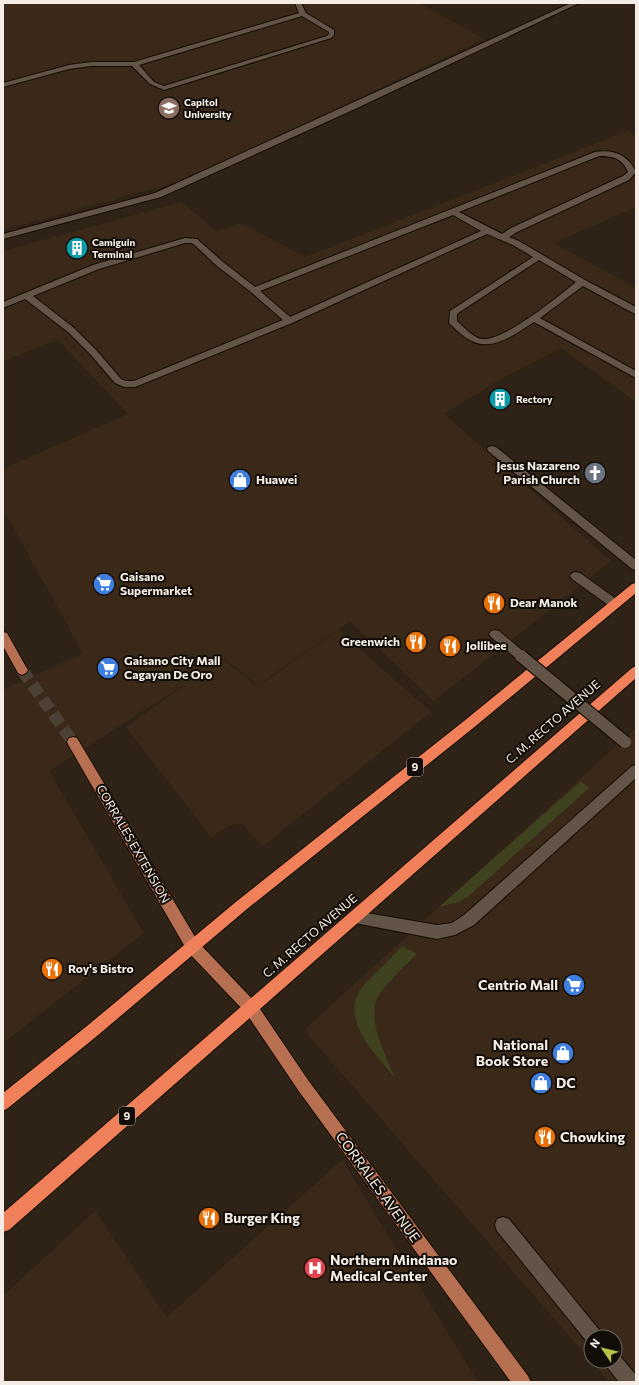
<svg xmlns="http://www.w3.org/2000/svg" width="639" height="1385" viewBox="0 0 639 1385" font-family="Commissioner,sans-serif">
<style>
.built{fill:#3a2918;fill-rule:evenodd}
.green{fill:#3e421e}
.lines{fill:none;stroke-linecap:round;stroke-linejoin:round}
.major-tunnel{stroke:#4d4136;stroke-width:12;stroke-dasharray:12 6;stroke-linecap:butt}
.minor-casing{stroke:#160c03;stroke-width:2}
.major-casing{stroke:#160c03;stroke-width:2}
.highway-casing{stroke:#160c03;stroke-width:2}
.minor{fill:#625547;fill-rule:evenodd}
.major{fill:#b76f52;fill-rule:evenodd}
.highway{fill:#f0805a;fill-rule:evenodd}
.minor-bridge-casing{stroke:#160c03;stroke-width:14;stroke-linecap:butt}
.minor-bridge{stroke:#625547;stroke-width:12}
.labels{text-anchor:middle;stroke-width:4;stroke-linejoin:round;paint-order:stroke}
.far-poi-label{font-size:10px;font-weight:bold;fill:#f5ede5;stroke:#120d08;text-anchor:start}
.shield{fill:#120d08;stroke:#b1aaa3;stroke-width:1}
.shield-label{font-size:11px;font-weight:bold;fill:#f5ede5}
.poi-label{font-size:12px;font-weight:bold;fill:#f5ede5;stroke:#120d08;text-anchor:start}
.street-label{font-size:12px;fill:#f5ede5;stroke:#120d08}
.near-poi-label{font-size:14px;font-weight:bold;fill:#f5ede5;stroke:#120d08;text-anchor:start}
.near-street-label{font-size:14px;fill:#f5ede5;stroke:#120d08}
</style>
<rect width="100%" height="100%" fill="#2f2317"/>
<g class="built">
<polygon points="3,3 419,3 484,39 187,178 163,186 3,230"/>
<polygon points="628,131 636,136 636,207 554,243 636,288 636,402 561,348 501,379 444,414 611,561 434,701 350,621 258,685 224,658 223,659 257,687 338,630 431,712 263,846 242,824 234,824 225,828 211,837 126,727 196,677 49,771 144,933 3,1043 3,690 83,653 3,509 3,469 128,414 58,340 3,361 3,251 182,202 216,231 242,223 305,257"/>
<path d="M636,728V1382H609L304,1030ZM591,1337H615V1361H591Z"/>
<polygon points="342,1160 478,1382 3,1382 3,1296 95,1211 167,1317"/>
</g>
<g class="green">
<polygon points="581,781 589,788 470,895 459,902 439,907"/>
<path d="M402,946L417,954C407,964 380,989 376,1001C369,1023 386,1057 395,1078C377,1055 341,1023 360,990C363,986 368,981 372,977C382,967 392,957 402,946Z"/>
</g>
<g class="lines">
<polyline class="major-tunnel" points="22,670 73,742"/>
<g class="minor-casing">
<g id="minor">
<path d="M295,3H301L306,13L334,30V35L331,38L164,90L150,84L132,66H91L69,69L3,87V83L69,65L91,62H134L299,13ZM302,16L329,32V34L327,36L164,86L154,82L139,65Z"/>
<polygon points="571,3 579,3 355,109 161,197 3,239 3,234 155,193"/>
<path d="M595,152C614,149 628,155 636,172L629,180L517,232L509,237L519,241L585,280L636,307V314L633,313L583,286L540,318L636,371V378L534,322C517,333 493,352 472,341C463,337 457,330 450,324L449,322L450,311L533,257L513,245L487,234L292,323L135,387H124L115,383L91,355L68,332L25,299L3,308V302L93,265L185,238L197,239L223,262L255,287ZM599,156C613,156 622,158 628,172L623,176L511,228L502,234L459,212ZM453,215L481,231L290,317L260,291ZM185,243H192L198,248L217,266L251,292L283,320L134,381H126L121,379L97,351L74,328L33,296L99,269ZM539,260L576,282C559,296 503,342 482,339C473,338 464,327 457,321V314L464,309Z"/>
<polygon points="492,446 496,447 636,560 636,570 632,569 488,451 487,449 488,447"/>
<polygon points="576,572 580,573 619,601 621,604 619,607 615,608 611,607 572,579 570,576 572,573"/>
<polygon points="495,630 499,631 525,653 527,656 525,659 521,661 517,659 491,637 489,634 491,631"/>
<polygon points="636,765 636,778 474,925 455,935 437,939 350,922 348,917 350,912 355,911 437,925 452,923 464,915 632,766"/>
<polygon points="503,1217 509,1219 600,1331 603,1337 591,1337 591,1344 588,1343 497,1231 495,1225 497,1219"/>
<polygon points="615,1353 619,1355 636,1375 636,1382 619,1382 607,1367 604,1361 615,1361"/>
</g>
</g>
<g class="major-casing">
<g id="major">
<polygon points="3,632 7,633 26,667 28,670 26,673 22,675 18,673 3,646"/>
<polygon points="73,737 77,738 198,942 256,1003 308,1080 528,1376 531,1382 511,1382 298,1090 246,1013 188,952 69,746 67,742 69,738"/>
</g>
</g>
<g class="highway-casing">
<g id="highway">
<polygon points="636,583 636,593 472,729 247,909 97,1036 8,1108 3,1111 3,1093 87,1026 237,901 464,721 632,584"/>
<polygon points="636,666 636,678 9,1230 3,1232 3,1213 632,668"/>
</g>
</g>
<use href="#minor" class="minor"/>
<use href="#major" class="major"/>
<use href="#highway" class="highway"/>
<g class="minor-bridge-casing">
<polyline id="minor-bridge" points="521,656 625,742"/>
</g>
<use href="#minor-bridge" class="minor-bridge"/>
</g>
<defs>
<g id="university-disc" transform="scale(1.15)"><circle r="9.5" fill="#8d6e63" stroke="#120d08"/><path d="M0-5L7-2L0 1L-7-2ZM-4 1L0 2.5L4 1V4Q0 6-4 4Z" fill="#fff"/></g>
<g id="building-disc" transform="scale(1.15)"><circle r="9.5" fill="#0f9aa8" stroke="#120d08"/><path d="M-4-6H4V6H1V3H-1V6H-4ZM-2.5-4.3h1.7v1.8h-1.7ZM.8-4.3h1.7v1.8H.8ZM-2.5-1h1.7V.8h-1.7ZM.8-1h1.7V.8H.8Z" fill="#fff"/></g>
<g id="church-disc" transform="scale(1.15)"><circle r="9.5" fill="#6b7280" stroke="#120d08"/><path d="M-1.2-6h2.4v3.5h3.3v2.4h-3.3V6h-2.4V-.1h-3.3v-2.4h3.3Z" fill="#fff"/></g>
<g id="shop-disc" transform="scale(1.15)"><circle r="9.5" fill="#3f7fe0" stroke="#120d08"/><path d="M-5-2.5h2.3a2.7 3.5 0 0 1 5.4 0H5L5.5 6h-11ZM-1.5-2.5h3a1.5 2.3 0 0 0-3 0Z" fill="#fff"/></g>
<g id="supermarket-disc" transform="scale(1.15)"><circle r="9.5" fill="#3f7fe0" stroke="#120d08"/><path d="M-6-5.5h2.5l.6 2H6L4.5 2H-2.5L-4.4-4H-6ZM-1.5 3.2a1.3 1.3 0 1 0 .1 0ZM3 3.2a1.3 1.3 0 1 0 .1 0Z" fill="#fff"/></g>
<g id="restaurant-disc" transform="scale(1.15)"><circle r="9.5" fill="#e8710a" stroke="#120d08"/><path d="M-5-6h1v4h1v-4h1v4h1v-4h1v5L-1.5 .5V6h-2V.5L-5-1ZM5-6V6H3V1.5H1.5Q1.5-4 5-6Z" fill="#fff"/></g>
<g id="hospital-disc" transform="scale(1.15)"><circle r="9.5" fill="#e0444e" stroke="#120d08"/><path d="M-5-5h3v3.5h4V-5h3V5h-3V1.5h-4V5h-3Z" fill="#fff"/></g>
</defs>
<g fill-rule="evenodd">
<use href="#university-disc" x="169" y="108"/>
<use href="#building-disc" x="77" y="248"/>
<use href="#building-disc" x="500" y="399"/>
<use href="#church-disc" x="595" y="473"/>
<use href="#shop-disc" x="240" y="480"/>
<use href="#supermarket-disc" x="104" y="584"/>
<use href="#restaurant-disc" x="494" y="603"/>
<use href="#restaurant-disc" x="416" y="642"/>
<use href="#restaurant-disc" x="450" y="646"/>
<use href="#supermarket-disc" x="108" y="668"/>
<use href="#restaurant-disc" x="52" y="969"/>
<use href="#supermarket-disc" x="574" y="985"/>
<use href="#shop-disc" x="563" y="1053"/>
<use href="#shop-disc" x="541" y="1083"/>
<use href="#restaurant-disc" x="545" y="1137"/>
<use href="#restaurant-disc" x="209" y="1218"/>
<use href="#hospital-disc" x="315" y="1268"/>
</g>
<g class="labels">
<g class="far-poi-label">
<text x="184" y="106">Capitol<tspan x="184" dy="12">University</tspan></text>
<text x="92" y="246">Camiguin<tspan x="92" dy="12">Terminal</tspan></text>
<text x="516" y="403">Rectory</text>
</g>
<g class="shield">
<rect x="407" y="758" width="16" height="18" rx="3"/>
<rect x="119" y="1107" width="16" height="18" rx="3"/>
</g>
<g class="shield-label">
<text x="415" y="771">9</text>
<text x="127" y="1120">9</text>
</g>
<g class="poi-label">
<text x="580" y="470" text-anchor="end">Jesus Nazareno<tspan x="580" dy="14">Parish Church</tspan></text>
<text x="256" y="484">Huawei</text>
<text x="120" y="581">Gaisano<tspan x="120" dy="14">Supermarket</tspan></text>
<text x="510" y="607">Dear Manok</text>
<text x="400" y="646" text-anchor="end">Greenwich</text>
<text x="466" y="650">Jollibee</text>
<text x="124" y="665">Gaisano City Mall<tspan x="124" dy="14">Cagayan De Oro</tspan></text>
<text x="68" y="973">Roy's Bistro</text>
</g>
<g class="street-label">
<text transform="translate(553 722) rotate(-41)" y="4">C. M. RECTO AVENUE</text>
<text transform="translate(133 844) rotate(60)" y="4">CORRALES EXTENSION</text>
<text transform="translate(310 936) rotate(-41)" y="4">C. M. RECTO AVENUE</text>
</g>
<g class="near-poi-label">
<text x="558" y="990" text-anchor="end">Centrio Mall</text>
<text x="548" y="1050" text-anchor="end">National<tspan x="548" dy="16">Book Store</tspan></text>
<text x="556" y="1088">DC</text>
<text x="560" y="1142">Chowking</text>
<text x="224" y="1223">Burger King</text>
<text x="330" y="1265">Northern Mindanao<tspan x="330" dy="16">Medical Center</tspan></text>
</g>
<g class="near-street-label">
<text transform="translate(378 1187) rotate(54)" y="5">CORRALES AVENUE</text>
</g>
</g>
<rect width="639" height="1385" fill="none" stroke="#f5ede5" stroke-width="8"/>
<g transform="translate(603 1349) rotate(305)"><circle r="19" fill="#120d08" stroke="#6d6760"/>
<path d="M0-3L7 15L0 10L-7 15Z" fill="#b6c148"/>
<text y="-6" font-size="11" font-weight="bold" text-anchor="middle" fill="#f5ede5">N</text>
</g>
</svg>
